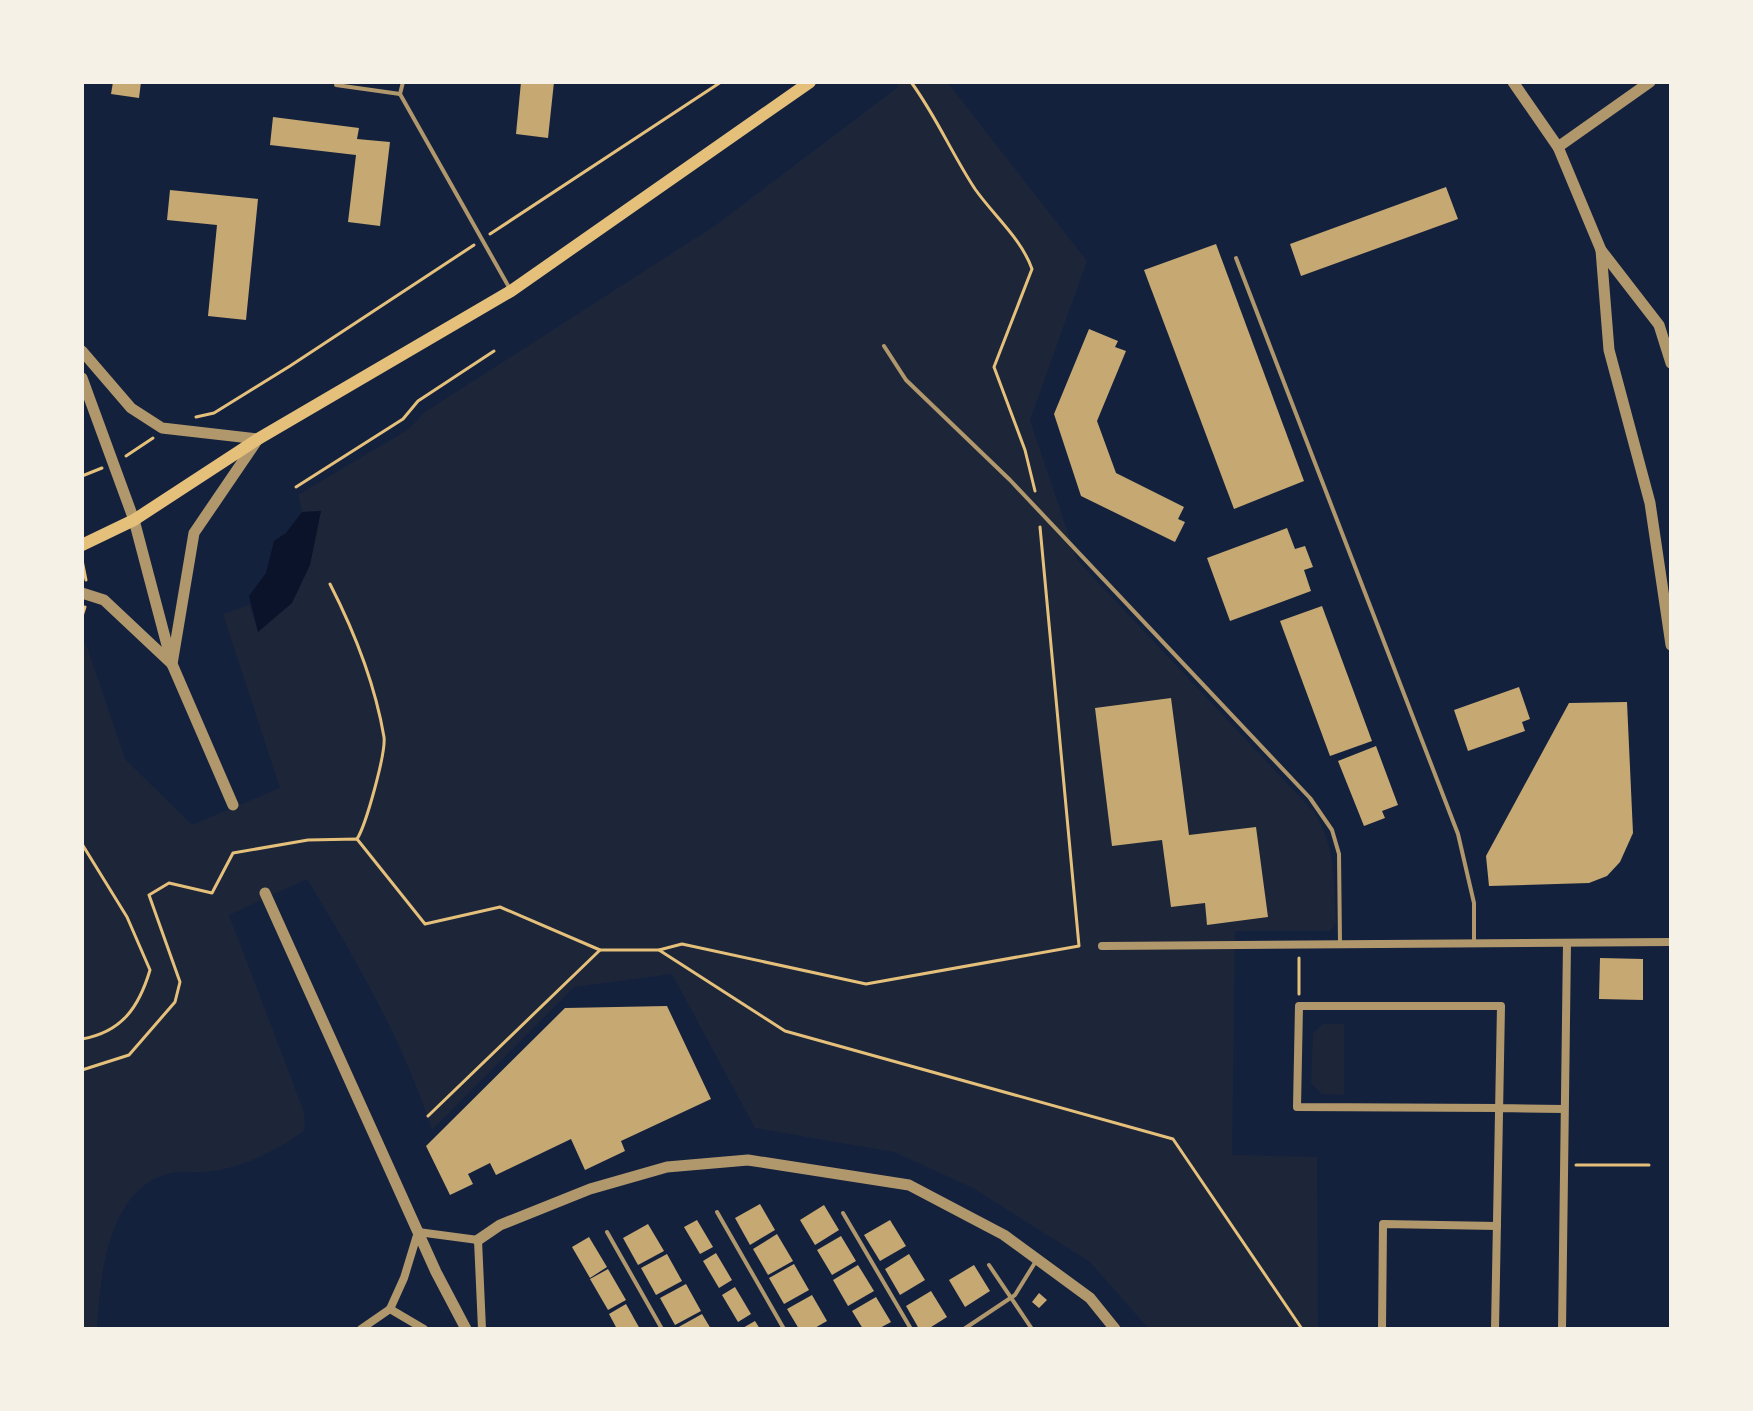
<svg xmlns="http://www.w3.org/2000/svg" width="1753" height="1411" viewBox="0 0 1753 1411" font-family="Helvetica,sans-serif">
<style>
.green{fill:#1d2539}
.water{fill:#0b132b}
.building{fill:#c6a872}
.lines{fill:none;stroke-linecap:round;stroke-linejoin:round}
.path{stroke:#e5c07b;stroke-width:3}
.service{stroke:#b1986c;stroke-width:4}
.minor{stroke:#b1986c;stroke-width:8}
.tertiary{stroke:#b1986c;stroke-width:11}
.secondary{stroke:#e5c07b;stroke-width:12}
</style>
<rect width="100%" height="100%" fill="#14213d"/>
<g class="green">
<path d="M896,82H947L1087,261L1030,420L1077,560L1314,812C1336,846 1334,883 1336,923L1330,931H1235L1232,1155L1317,1157L1318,1329H1149L1090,1262L973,1188L894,1152L755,1128L672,974L574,987L432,1130C404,1042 355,958 307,879L229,915L304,1112L305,1130C277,1151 239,1170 203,1172C195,1173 186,1171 178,1172C109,1180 100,1274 97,1329H82V646L86,644L125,759L192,825L280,788L223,614L249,605L258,631L320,511L302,512L298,495L409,429L425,412L716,225L898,87Z"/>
<polygon points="1323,1024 1344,1024 1344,1095 1322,1094 1311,1083 1313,1033"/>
</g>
<polygon class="water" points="321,511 310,565 292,603 258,632 249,596 266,573 274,541 286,533 302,512"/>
<g class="building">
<polygon points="113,82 141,82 139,98 111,94"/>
<polygon points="521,82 554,82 548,138 516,134"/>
<polygon points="273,117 359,128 357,139 390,142 380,226 348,222 356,155 270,145"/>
<polygon points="1446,187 1458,219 1301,276 1290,244"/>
<polygon points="170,190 258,199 246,320 208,316 217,225 167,220"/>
<polygon points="1216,244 1304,481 1234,509 1144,270"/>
<polygon points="1089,329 1118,341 1115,347 1126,351 1097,421 1116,473 1184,507 1178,519 1185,522 1175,542 1081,496 1054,414"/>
<polygon points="1287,528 1295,549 1305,546 1313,567 1304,570 1311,591 1230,621 1207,558"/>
<polygon points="1322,606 1372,741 1330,756 1280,621"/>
<polygon points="1519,687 1530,719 1522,722 1525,731 1468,751 1454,710"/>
<polygon points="1171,698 1189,835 1256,827 1268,917 1207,925 1205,903 1171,907 1162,840 1112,846 1095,708"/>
<polygon points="1627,702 1633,833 1620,862 1607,876 1589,883 1489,886 1486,856 1569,703"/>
<polygon points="1376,746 1398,805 1382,811 1385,818 1364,826 1338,761"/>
<polygon points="1600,958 1643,959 1643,1000 1599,999"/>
<polygon points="667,1006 711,1099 621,1141 625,1151 585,1170 571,1139 496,1175 490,1163 468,1174 473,1184 450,1195 426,1146 565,1008"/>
<polygon points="760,1204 775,1230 750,1245 735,1218"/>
<polygon points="824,1205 839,1230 815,1245 800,1220"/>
<polygon points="697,1220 713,1247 700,1254 684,1227"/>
<polygon points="890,1220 906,1246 880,1261 864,1235"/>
<polygon points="648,1224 664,1251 638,1265 623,1238"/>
<polygon points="777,1234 793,1261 768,1275 753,1249"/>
<polygon points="841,1236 856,1261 832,1275 817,1250"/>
<polygon points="589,1237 607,1267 590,1278 572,1247"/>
<polygon points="716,1253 732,1280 719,1288 703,1261"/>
<polygon points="667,1254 682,1281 656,1295 641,1268"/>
<polygon points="909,1254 925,1280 900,1295 885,1269"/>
<polygon points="794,1264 809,1290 784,1304 769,1278"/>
<polygon points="858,1265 874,1291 848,1306 833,1280"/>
<polygon points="974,1265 990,1291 965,1307 949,1280"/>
<polygon points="608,1269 626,1300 608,1310 590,1279"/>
<polygon points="686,1284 701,1311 675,1325 660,1298"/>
<polygon points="735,1287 751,1314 738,1322 722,1295"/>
<polygon points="931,1291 947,1317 928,1329 919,1329 906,1306"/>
<polygon points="1039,1293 1047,1300 1039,1308 1032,1302"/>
<polygon points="812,1295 827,1321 813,1329 799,1329 787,1309"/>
<polygon points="876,1297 891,1322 878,1329 863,1329 852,1311"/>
<polygon points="626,1304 640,1329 617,1329 609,1314"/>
<polygon points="702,1314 711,1329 675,1329"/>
<polygon points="755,1321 760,1329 741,1329"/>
</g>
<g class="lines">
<g class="path">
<path d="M911,82C936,116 952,154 975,189C994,216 1021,238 1032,269L994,367L1025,450L1035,491"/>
<polyline points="490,234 721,82"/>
<polyline points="196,417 214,413 290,366 474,245"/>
<polyline points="126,456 153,438"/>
<polyline points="82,476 102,468"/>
<polyline points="296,487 403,419 418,401 494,351"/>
<polyline points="82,560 86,580"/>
<path d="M330,584C354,631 375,684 384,737C386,753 366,825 357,839"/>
<polyline points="82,616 85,607"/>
<path d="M82,844L127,917L150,970C139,1007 122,1032 82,1039"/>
<polyline points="659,950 785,1031 1173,1139 1302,1329"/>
<polyline points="1299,958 1299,994"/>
<polyline points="82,1070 129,1055 175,1002 180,982 149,895 169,883 212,893 233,853 308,840 357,839 425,924 500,907 600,950 659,950 682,944 866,984 1079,946 1040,527"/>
<polyline points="428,1116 600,950"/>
<polyline points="1576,1165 1649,1165"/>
</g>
<g class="service">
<polyline points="403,82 400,94 510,289"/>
<polyline points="336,85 400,94"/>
<polyline points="1236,258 1458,834 1474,903 1474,941"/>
<polyline points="884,346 906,380 1010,480 1310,798 1332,830 1339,854 1340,944"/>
<polyline points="717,1212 784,1329"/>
<polyline points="843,1213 911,1329"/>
<polyline points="607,1232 662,1329"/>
<polyline points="989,1265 1032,1329"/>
<polyline points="964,1329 1015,1295 1036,1261"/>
</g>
<g class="minor">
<polyline points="1102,946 1671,942"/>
<polyline points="361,1329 390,1309"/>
<polyline points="424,1329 390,1309 404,1278 418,1232 478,1240 482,1329"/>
<polyline points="1382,1329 1383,1224 1497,1226"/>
<polyline points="1495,1329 1501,1006 1299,1006 1297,1107 1499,1108 1564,1109"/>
<polyline points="1562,1329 1567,943"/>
</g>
<g class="tertiary">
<polyline points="1513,82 1558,147 1601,250 1659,325 1671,363"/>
<polyline points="1558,147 1650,82"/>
<polyline points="1601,250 1609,350 1650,503 1671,645"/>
<polyline points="82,351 131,408 162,428 258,439 194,533 172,664"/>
<polyline points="82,378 134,520 172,664 233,805"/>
<polyline points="82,593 104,600 171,663"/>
<polyline points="265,893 436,1272 466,1329"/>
<polyline points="478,1240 500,1225 590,1189 667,1167 748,1160 909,1185 1004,1235 1090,1298 1115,1329"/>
</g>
<polyline class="secondary" points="82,545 134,520 258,439 511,291 810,82"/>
</g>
<rect width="1753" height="1411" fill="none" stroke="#f6f1e7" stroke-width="168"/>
</svg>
